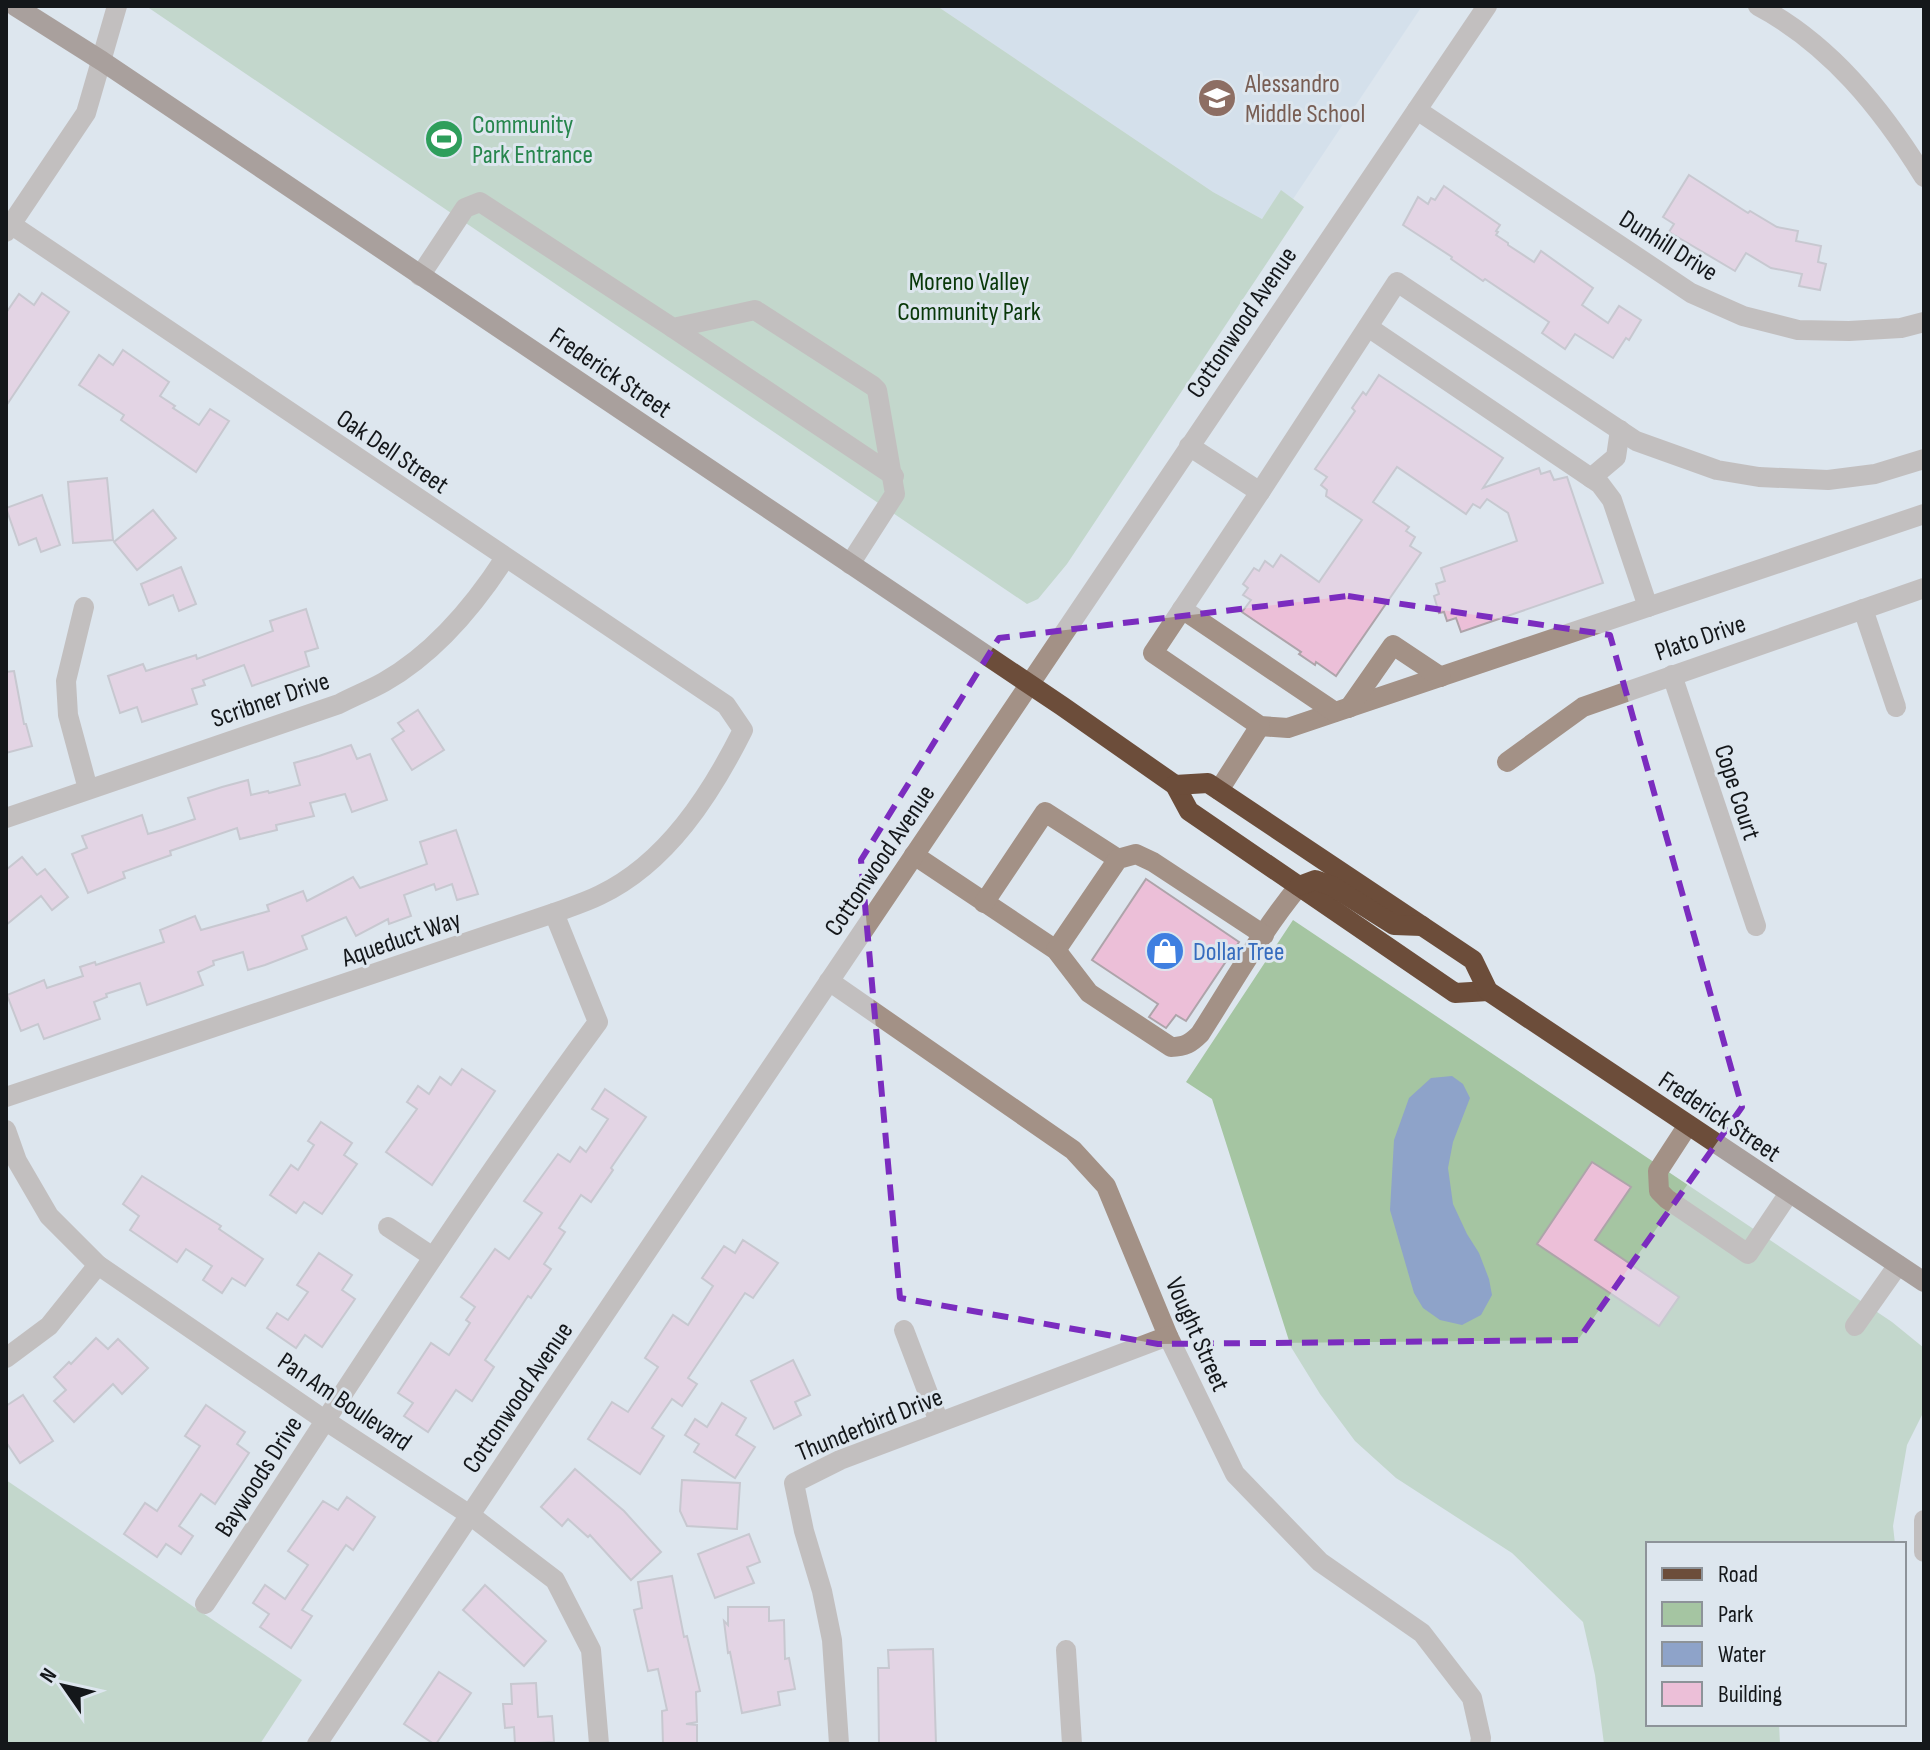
<svg xmlns="http://www.w3.org/2000/svg" width="1930" height="1750" viewBox="0 0 1930 1750" font-family="'Sofia Sans Condensed',sans-serif">
<style>
.built{fill:#cadae7}
.green{fill:#a5c5a2}
.water{fill:#8ea3c9}
.building{fill:#ecbfd8;stroke:#aea4aa;stroke-width:2}
.lines{fill:none;stroke-linecap:round;stroke-linejoin:round}
.minor{stroke:#a39186;stroke-width:20}
.major{stroke:#6c4d3a;stroke-width:20}
.marked{fill:none;stroke:#7b2cbf;stroke-width:6;stroke-dasharray:16 10;stroke-linejoin:round}
.labels{text-anchor:middle;stroke-width:6;stroke-linejoin:round;paint-order:stroke}
.education-label{font-size:26px;fill:#785e54;stroke:#dde6ee;text-anchor:start}
.leisure-label{font-size:26px;fill:#27864d;stroke:#dde6ee;text-anchor:start}
.street-label{font-size:26px;fill:#14171a;stroke:#dde6ee}
.park-label{font-size:26px;fill:#093809;stroke:#dde6ee}
.shop-label{font-size:26px;fill:#366cbe;stroke:#dde6ee;text-anchor:start}
</style>
<rect width="100%" height="100%" fill="#dde6ee"/>
<polygon class="built" points="937,6 1422,6 1293,199 1281,191 1262,219 1213,192"/>
<g class="green">
<polygon points="146,6 937,6 1213,192 1262,219 1281,190 1304,207 1067,564 1038,599 1027,604"/>
<polygon points="1293,920 1892,1322 1924,1348 1924,1411 1907,1445 1893,1526 1895,1544 1648,1544 1648,1724 1779,1724 1780,1744 1604,1744 1595,1675 1583,1622 1512,1553 1396,1478 1355,1441 1320,1394 1291,1347 1212,1099 1186,1082"/>
<polygon points="6,1480 302,1680 260,1744 6,1744"/>
</g>
<polygon class="water" points="1452,1076 1463,1084 1470,1098 1453,1142 1448,1168 1453,1204 1467,1234 1479,1253 1489,1279 1492,1295 1481,1315 1462,1325 1440,1320 1423,1308 1414,1293 1390,1210 1394,1140 1409,1098 1431,1078"/>
<g class="building">
<polygon points="1689,175 1748,213 1750,211 1777,227 1798,231 1796,241 1821,246 1818,262 1826,264 1820,290 1799,286 1802,274 1771,268 1746,253 1735,271 1669,232 1674,224 1663,217"/>
<polygon points="1444,186 1500,225 1496,231 1498,232 1496,235 1508,243 1508,245 1534,262 1541,251 1593,288 1582,305 1608,323 1619,306 1641,320 1629,340 1626,338 1613,358 1575,334 1565,349 1542,333 1549,322 1485,279 1483,281 1451,259 1452,257 1403,225 1418,197 1428,204 1431,198 1435,200"/>
<polygon points="42,293 69,312 6,406 6,313 19,294 34,305"/>
<polygon points="123,350 169,382 160,396 175,406 173,408 199,425 210,409 229,421 196,472 121,420 124,415 79,385 99,355 113,365"/>
<polygon points="1379,375 1503,458 1483,488 1539,468 1541,474 1550,471 1554,480 1567,477 1603,583 1461,632 1456,618 1447,621 1444,612 1439,613 1434,596 1439,594 1436,584 1445,581 1441,568 1517,541 1508,513 1487,499 1480,508 1473,504 1466,514 1397,467 1373,502 1409,527 1406,531 1415,537 1410,546 1421,553 1336,676 1316,662 1315,665 1299,654 1301,652 1242,612 1251,600 1243,595 1248,588 1243,584 1254,568 1259,571 1265,561 1273,567 1281,555 1319,582 1362,520 1326,496 1327,490 1321,485 1327,477 1315,469 1355,411 1352,408 1363,392 1366,395"/>
<polygon points="107,478 113,540 73,543 68,482"/>
<polygon points="42,495 60,545 41,552 36,538 19,545 6,508"/>
<polygon points="153,510 176,538 137,570 114,542"/>
<polygon points="181,567 196,604 179,611 173,595 149,605 141,584"/>
<polygon points="306,609 318,648 305,652 309,666 252,686 244,665 203,680 205,685 192,689 197,704 142,722 137,707 120,713 108,676 143,664 146,671 196,655 197,659 273,631 270,621"/>
<polygon points="14,671 24,724 26,724 32,746 6,753 6,672"/>
<polygon points="418,710 444,750 412,770 392,739 404,731 398,723"/>
<polygon points="351,745 357,759 370,754 387,800 352,812 345,794 310,803 314,816 276,825 277,830 240,839 237,828 170,851 171,855 123,872 125,878 88,893 72,854 87,848 82,836 142,815 148,834 162,830 195,819 188,798 222,787 248,780 251,795 268,791 269,793 300,785 294,763 319,756"/>
<polygon points="456,830 478,894 457,900 452,884 436,890 434,884 404,895 411,916 389,924 388,919 356,936 346,917 302,936 307,949 265,965 248,970 243,952 213,961 214,965 198,972 203,985 184,992 147,1005 140,983 106,994 107,997 94,1002 100,1019 44,1039 38,1024 21,1031 7,995 44,980 47,988 83,976 80,967 95,962 96,965 164,942 160,930 195,916 201,930 269,911 267,905 303,891 307,901 353,877 360,888 427,864 420,842"/>
<polygon points="22,857 37,875 45,869 68,897 52,910 41,896 6,925 6,870"/>
<polygon points="1146,879 1239,942 1186,1021 1176,1015 1166,1028 1149,1017 1158,1004 1092,960"/>
<polygon points="462,1069 495,1091 432,1185 386,1152 417,1109 407,1102 418,1086 429,1094 440,1077 451,1085"/>
<polygon points="605,1089 646,1117 611,1168 613,1170 591,1202 581,1195 559,1228 565,1232 544,1264 551,1269 531,1298 528,1296 485,1360 494,1367 472,1401 456,1390 428,1432 404,1416 413,1403 398,1393 431,1343 449,1355 470,1323 466,1320 475,1307 461,1297 495,1249 509,1259 542,1213 524,1201 558,1154 570,1162 580,1147 586,1152 608,1119 592,1109"/>
<polygon points="321,1122 352,1143 344,1155 357,1164 322,1214 304,1202 296,1213 270,1195 291,1165 298,1170 314,1145 308,1141"/>
<polygon points="1592,1162 1631,1187 1595,1240 1679,1297 1659,1326 1537,1244"/>
<polygon points="142,1176 221,1226 219,1229 263,1259 245,1286 232,1278 222,1293 203,1280 212,1266 186,1249 177,1262 130,1230 139,1216 123,1204"/>
<polygon points="743,1240 778,1263 753,1298 745,1293 688,1378 697,1384 682,1406 672,1399 652,1428 664,1436 640,1474 588,1439 612,1402 628,1412 658,1367 645,1358 663,1330 673,1315 688,1325 713,1286 702,1278 724,1246 735,1253"/>
<polygon points="319,1253 352,1275 342,1290 355,1299 322,1347 305,1335 296,1348 267,1328 277,1313 288,1320 308,1292 297,1285"/>
<polygon points="96,1338 108,1349 118,1339 148,1368 122,1394 113,1384 74,1422 54,1401 66,1390 54,1377 69,1362 71,1364"/>
<polygon points="793,1360 810,1395 795,1402 801,1415 774,1429 751,1381"/>
<polygon points="23,1395 53,1441 20,1463 6,1442 6,1406"/>
<polygon points="722,1403 746,1418 736,1435 755,1447 735,1478 694,1452 699,1444 685,1435 695,1419 707,1427"/>
<polygon points="206,1405 245,1432 237,1444 249,1453 215,1504 201,1494 179,1526 193,1536 181,1554 166,1544 157,1557 124,1534 145,1503 157,1511 200,1446 185,1436"/>
<polygon points="575,1469 624,1511 661,1552 631,1580 590,1535 588,1537 568,1519 562,1526 541,1507"/>
<polygon points="682,1480 740,1483 737,1529 687,1526 680,1511"/>
<polygon points="347,1497 375,1517 353,1550 346,1545 302,1610 312,1616 291,1648 260,1627 269,1614 253,1603 265,1585 285,1599 308,1565 288,1551 323,1501 338,1510"/>
<polygon points="749,1534 760,1562 747,1567 754,1583 715,1598 698,1554"/>
<polygon points="672,1576 684,1637 687,1636 700,1691 696,1692 697,1722 686,1724 697,1725 697,1744 663,1744 662,1711 667,1710 658,1669 648,1671 634,1610 642,1608 638,1582"/>
<polygon points="485,1585 546,1641 524,1666 463,1610"/>
<polygon points="728,1607 769,1607 769,1621 784,1620 785,1659 789,1658 795,1689 778,1692 780,1705 742,1713 730,1652 728,1653 724,1621 728,1625"/>
<polygon points="933,1649 936,1744 879,1744 878,1668 889,1668 888,1650"/>
<polygon points="439,1672 471,1693 436,1744 434,1744 404,1724"/>
<polygon points="536,1683 538,1717 552,1716 554,1742 515,1744 514,1727 505,1728 503,1704 512,1704 511,1684"/>
</g>
<g class="lines">
<g class="minor">
<path d="M1758,6C1830,44 1882,109 1924,177"/>
<polyline points="1417,110 1691,293 1743,316 1798,330 1849,331 1901,328 1924,322"/>
<path d="M6,221L726,705L743,730C711,794 667,863 600,895C586,902 570,907 554,913L6,1097"/>
<polyline points="6,232 86,113 117,6"/>
<polyline points="420,276 465,208 480,202 673,328 755,310 873,386 877,390 895,494 850,564"/>
<polyline points="1368,327 1600,484 1612,500 1648,607"/>
<polyline points="673,328 894,476"/>
<polyline points="1189,446 1260,492 1153,653 1260,726 1288,728 1924,514"/>
<polyline points="1591,478 1616,457 1620,430"/>
<polyline points="1260,492 1397,282 1636,441 1717,470 1759,477 1828,480 1875,474 1924,459"/>
<polyline points="84,607 66,681 68,715 88,789"/>
<polyline points="1182,609 1335,712"/>
<polyline points="1863,609 1896,707"/>
<polyline points="1672,675 1756,926"/>
<polyline points="1349,708 1393,645 1441,677"/>
<polyline points="1507,762 1583,707 1924,588"/>
<polyline points="1219,790 1260,726"/>
<path d="M6,818L339,704C354,696 370,690 384,682C435,653 474,606 505,558"/>
<path d="M914,855L1056,950L1089,993L1171,1047C1185,1047 1191,1043 1200,1034C1231,986 1263,929 1299,886"/>
<polyline points="984,903 1045,812 1118,859"/>
<polyline points="1056,950 1118,859 1136,854 1153,862 1264,935"/>
<polyline points="829,981 1073,1150 1106,1186 1168,1336 1235,1474 1320,1562 1422,1633 1472,1698 1481,1738 1480,1744"/>
<polyline points="1688,1125 1658,1171 1659,1191 1667,1199 1748,1254 1789,1193"/>
<polyline points="6,1130 17,1161 49,1216 98,1265 326,1421 470,1515 555,1580 591,1650 599,1744"/>
<polyline points="388,1227 433,1257"/>
<polyline points="1855,1326 1898,1265"/>
<polyline points="904,1330 939,1422"/>
<polyline points="6,1358 49,1326 98,1265"/>
<polyline points="1924,1520 1924,1552"/>
<path d="M205,1604C334,1409 459,1210 598,1022L554,913"/>
<polyline points="1066,1650 1072,1744"/>
<polyline points="317,1744 540,1410 1487,6"/>
<polyline points="839,1744 832,1640 822,1591 804,1531 794,1483 840,1460 1168,1336"/>
</g>
<g class="major">
<polyline points="15,6 102,61 1062,706 1175,785 1189,811 1455,993 1488,991"/>
<polyline points="1175,785 1208,783 1473,960 1488,991 1924,1282"/>
<polyline points="1299,886 1315,880 1332,886 1394,925 1422,926"/>
</g>
</g>
<path d="M0 0H1930V1750H0ZM1348,596L1610,635L1742,1107L1578,1340L1158,1344L900,1298L861,860L999,638Z" fill="#dde6ee" fill-opacity=".55" fill-rule="evenodd"/>
<path class="marked" d="M1348,596L1610,635L1742,1107L1578,1340L1158,1344L900,1298L861,860L999,638Z"/>
<defs>
<g id="school-disc" transform="scale(2)"><circle r="9.5" fill="#8d6e63" stroke="#dde6ee"/><path d="M0-5L7-2L0 1L-7-2ZM-4 1L0 2.5L4 1V4Q0 6-4 4Z" fill="#fff"/></g>
<g id="stadium-disc" transform="scale(2)"><circle r="9.5" fill="#2e9e5b" stroke="#dde6ee"/><path d="M0-5a6.5 5 0 1 0 0 10a6.5 5 0 1 0 0-10ZM-3.5-1.8h7v3.6h-7Z" fill="#fff"/></g>
<g id="shop-disc" transform="scale(2)"><circle r="9.5" fill="#3f7fe0" stroke="#dde6ee"/><path d="M-5-2.5h2.3a2.7 3.5 0 0 1 5.4 0H5L5.5 6h-11ZM-1.5-2.5h3a1.5 2.3 0 0 0-3 0Z" fill="#fff"/></g>
</defs>
<g fill-rule="evenodd">
<use href="#school-disc" x="1217" y="98"/>
<use href="#stadium-disc" x="444" y="139"/>
<use href="#shop-disc" x="1165" y="951"/>
</g>
<g class="labels">
<g class="education-label">
<text x="1245" y="92">Alessandro<tspan x="1245" dy="30">Middle School</tspan></text>
</g>
<g class="leisure-label">
<text x="472" y="133">Community<tspan x="472" dy="30">Park Entrance</tspan></text>
</g>
<g class="street-label">
<text transform="translate(1669 245) rotate(32)" y="9">Dunhill Drive</text>
<text transform="translate(1241 322) rotate(-56)" y="9">Cottonwood Avenue</text>
<text transform="translate(611 372) rotate(34)" y="9">Frederick Street</text>
<text transform="translate(393 451) rotate(34)" y="9">Oak Dell Street</text>
<text transform="translate(1700 637) rotate(-19)" y="9">Plato Drive</text>
<text transform="translate(270 699) rotate(-19)" y="9">Scribner Drive</text>
<text transform="translate(1738 792) rotate(72)" y="9">Cope Court</text>
<text transform="translate(879 860) rotate(-56)" y="9">Cottonwood Avenue</text>
<text transform="translate(401 938) rotate(-19)" y="9">Aqueduct Way</text>
<text transform="translate(1720 1116) rotate(34)" y="9">Frederick Street</text>
<text transform="translate(1198 1334) rotate(66)" y="9">Vought Street</text>
<text transform="translate(517 1397) rotate(-56)" y="9">Cottonwood Avenue</text>
<text transform="translate(345 1401) rotate(34)" y="9">Pan Am Boulevard</text>
<text transform="translate(869 1424) rotate(-22)" y="9">Thunderbird Drive</text>
<text transform="translate(258 1476) rotate(-57)" y="9">Baywoods Drive</text>
</g>
<g class="park-label">
<text x="969" y="290">Moreno Valley<tspan x="969" dy="30">Community Park</tspan></text>
</g>
<g class="shop-label">
<text x="1193" y="960">Dollar Tree</text>
</g>
</g>
<rect width="1930" height="1750" fill="none" stroke="#14171a" stroke-width="16"/>
<rect x="1646" y="1542" width="260" height="184" fill="#dde6ee" stroke="#8d9399" stroke-width="2"/>
<rect x="1662" y="1568" width="40" height="12" fill="#6c4d3a" stroke="#8d9399" stroke-width="2"/>
<text x="1718" y="1582" font-size="24" fill="#14171a">Road</text>
<rect x="1662" y="1602" width="40" height="24" fill="#a5c5a2" stroke="#8d9399" stroke-width="2"/>
<text x="1718" y="1622" font-size="24" fill="#14171a">Park</text>
<rect x="1662" y="1642" width="40" height="24" fill="#8ea3c9" stroke="#8d9399" stroke-width="2"/>
<text x="1718" y="1662" font-size="24" fill="#14171a">Water</text>
<rect x="1662" y="1682" width="40" height="24" fill="#ecbfd8" stroke="#8d9399" stroke-width="2"/>
<text x="1718" y="1702" font-size="24" fill="#14171a">Building</text>
<g transform="translate(64 1686) rotate(304)" stroke="#dde6ee" stroke-width="6" paint-order="stroke">
<path d="M0-6L14 30L0 20L-14 30Z" fill="#14171a"/>
<text y="-12" font-size="22" font-weight="bold" text-anchor="middle" fill="#14171a">N</text>
</g>
</svg>
